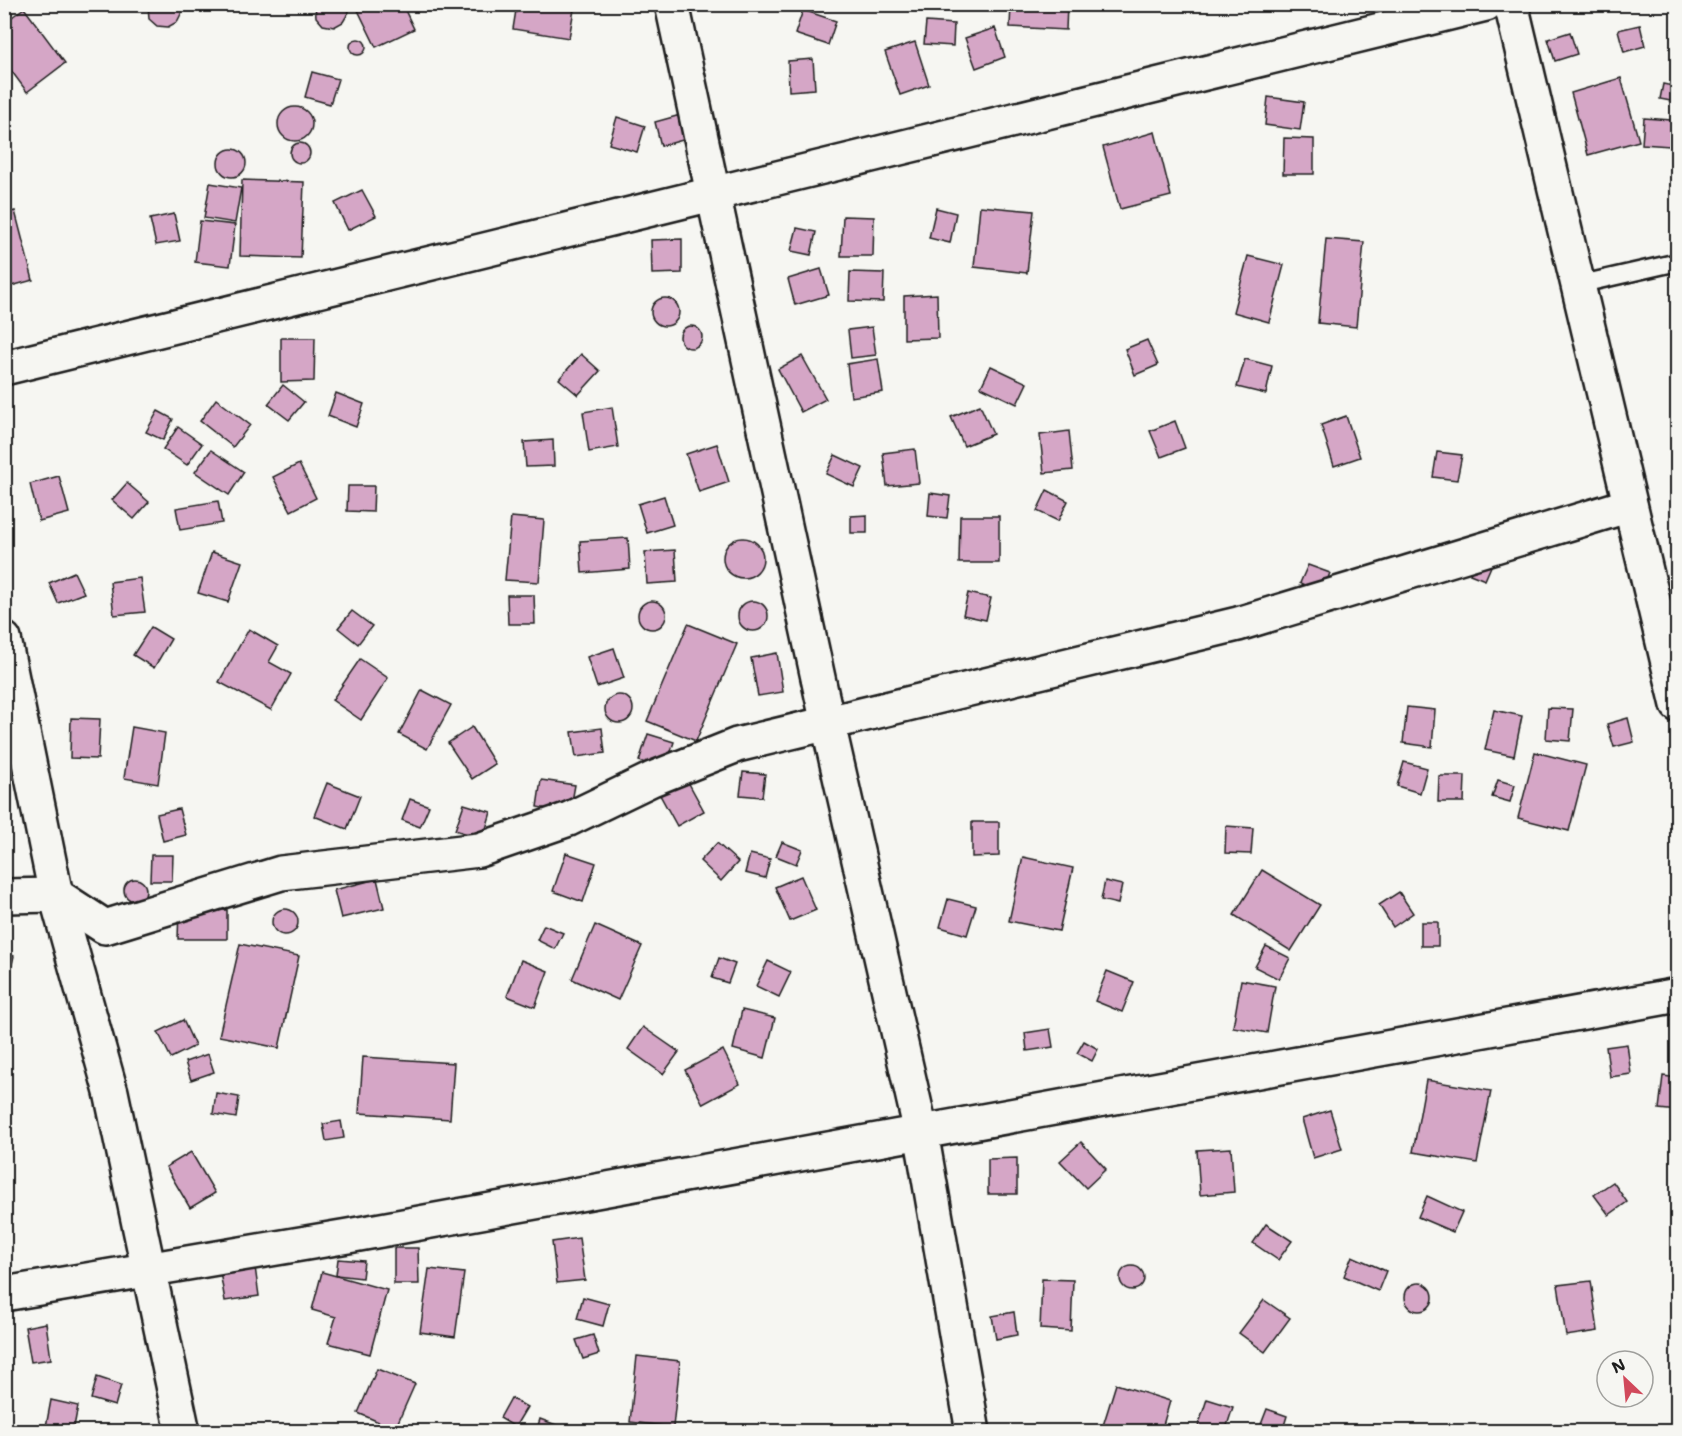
<svg xmlns="http://www.w3.org/2000/svg" width="1682" height="1436" viewBox="0 0 1682 1436" font-family="'Shantell Sans',sans-serif">
<style>
.building{fill:#d5a6c6;stroke:#1c1c1c;stroke-width:1.5}
.lines{fill:none;stroke-linecap:round;stroke-linejoin:round}
.lane-casing{stroke:#1c1c1c;stroke-width:21}
.street-casing{stroke:#1c1c1c;stroke-width:38}
.lane{stroke:#f6f6f2;stroke-width:16}
.street{stroke:#f6f6f2;stroke-width:33}
</style>
<rect width="100%" height="100%" fill="#f6f6f2"/>
<filter id="ink" filterUnits="userSpaceOnUse"><feTurbulence type="fractalNoise" baseFrequency=".0167" numOctaves="2"/><feDisplacementMap in="SourceGraphic" scale="12" xChannelSelector="R" yChannelSelector="G"/><feConvolveMatrix kernelMatrix="1 2 1 2 8 2 1 2 1" color-interpolation-filters="sRGB"/></filter>
<g filter="url(#ink)">
<g class="building">
<polygon points="148,4 180,4 182,12 177,22 168,27 157,26 149,19"/>
<polygon points="315,4 347,4 349,12 343,22 334,27 323,25 316,17"/>
<polygon points="355,4 402,4 414,29 376,47"/>
<polygon points="517,4 575,4 569,38 513,29"/>
<polygon points="1011,4 1067,4 1066,30 1010,27"/>
<polygon points="1116,4 1206,4 1206,5 1116,6"/>
<polygon points="24,8 65,63 27,92 4,61 4,23"/>
<polygon points="803,10 836,21 828,45 795,34"/>
<polygon points="926,22 954,24 953,46 924,44"/>
<polygon points="1640,25 1645,46 1624,52 1618,30"/>
<polygon points="995,28 1005,57 976,68 965,38"/>
<polygon points="1570,32 1577,54 1555,61 1548,39"/>
<circle cx="358" cy="47" r="8"/>
<polygon points="915,42 929,85 900,95 885,52"/>
<polygon points="813,59 815,89 789,91 788,61"/>
<polygon points="312,72 338,79 330,104 305,97"/>
<polygon points="1621,78 1639,141 1588,155 1571,93"/>
<polygon points="1663,84 1678,87 1676,102 1660,99"/>
<polygon points="1268,97 1304,102 1300,130 1265,125"/>
<circle cx="295" cy="124" r="17"/>
<polygon points="684,114 690,138 661,146 655,122"/>
<polygon points="617,117 645,126 637,152 609,144"/>
<polygon points="1644,118 1671,120 1670,146 1642,144"/>
<polygon points="1155,132 1171,196 1120,209 1103,147"/>
<polygon points="1284,138 1314,139 1314,174 1283,174"/>
<circle cx="300" cy="153" r="10"/>
<circle cx="232" cy="163" r="14"/>
<polygon points="242,180 304,182 301,258 240,256"/>
<polygon points="210,183 241,188 235,223 204,218"/>
<polygon points="362,190 376,216 348,230 335,203"/>
<polygon points="980,206 1034,211 1027,273 974,267"/>
<polygon points="936,208 956,213 950,243 929,238"/>
<polygon points="15,211 33,280 4,288 4,214"/>
<polygon points="174,214 180,241 156,245 150,219"/>
<polygon points="843,216 874,217 873,256 841,256"/>
<polygon points="200,221 235,225 230,266 195,262"/>
<polygon points="797,228 816,232 811,255 791,251"/>
<polygon points="682,239 682,273 652,274 651,240"/>
<polygon points="1326,239 1364,242 1356,327 1318,323"/>
<polygon points="1248,256 1284,265 1269,322 1233,312"/>
<polygon points="821,269 829,295 795,305 788,279"/>
<polygon points="850,272 884,273 883,302 849,301"/>
<polygon points="937,294 938,338 904,339 904,296"/>
<circle cx="665" cy="312" r="14"/>
<circle cx="691" cy="337" r="11"/>
<polygon points="872,327 876,355 851,358 848,330"/>
<polygon points="281,338 315,338 314,381 281,382"/>
<polygon points="1147,340 1158,365 1135,375 1125,349"/>
<polygon points="581,354 600,371 578,395 559,379"/>
<polygon points="802,356 826,399 801,412 778,369"/>
<polygon points="878,359 883,392 851,397 847,364"/>
<polygon points="1245,359 1272,366 1266,394 1237,387"/>
<polygon points="991,366 1027,383 1017,404 981,387"/>
<polygon points="283,385 304,402 289,420 268,404"/>
<polygon points="336,393 364,404 356,427 328,416"/>
<polygon points="216,399 250,425 233,447 200,421"/>
<polygon points="980,405 993,434 964,446 951,417"/>
<polygon points="612,407 618,447 589,452 583,412"/>
<polygon points="158,411 173,419 163,440 146,432"/>
<polygon points="1346,416 1360,457 1334,466 1321,425"/>
<polygon points="1175,421 1185,448 1161,457 1150,431"/>
<polygon points="178,427 202,444 187,465 163,449"/>
<polygon points="1069,431 1073,470 1044,473 1040,435"/>
<polygon points="553,440 554,466 526,467 524,442"/>
<polygon points="717,444 729,482 699,492 686,454"/>
<polygon points="915,449 919,483 887,486 883,453"/>
<polygon points="211,450 244,472 229,495 195,472"/>
<polygon points="1437,452 1462,455 1457,480 1433,477"/>
<polygon points="835,455 863,468 854,487 826,474"/>
<polygon points="299,464 316,498 291,511 273,477"/>
<polygon points="59,476 69,513 39,521 30,484"/>
<polygon points="127,483 149,502 134,519 112,500"/>
<polygon points="348,486 374,486 373,512 347,511"/>
<polygon points="1047,490 1068,501 1058,521 1037,511"/>
<polygon points="930,493 950,496 947,518 928,516"/>
<polygon points="664,496 673,525 647,533 638,504"/>
<polygon points="218,501 222,523 180,530 176,508"/>
<polygon points="867,515 867,533 851,533 851,516"/>
<polygon points="960,516 999,516 999,563 959,563"/>
<polygon points="511,517 544,520 539,582 505,580"/>
<polygon points="628,538 630,569 582,573 580,541"/>
<circle cx="743" cy="558" r="20"/>
<polygon points="675,550 677,582 647,584 645,552"/>
<polygon points="212,552 242,562 228,602 198,593"/>
<polygon points="1478,558 1492,564 1485,580 1470,574"/>
<polygon points="1308,565 1330,573 1322,593 1300,583"/>
<polygon points="74,572 84,593 58,603 49,583"/>
<polygon points="140,578 145,612 114,615 110,582"/>
<polygon points="968,593 991,598 986,620 963,615"/>
<polygon points="507,595 534,595 535,624 508,624"/>
<circle cx="652" cy="615" r="14"/>
<circle cx="753" cy="616" r="15"/>
<polygon points="352,611 372,626 358,644 338,628"/>
<polygon points="688,624 737,644 696,741 647,721"/>
<polygon points="151,627 171,639 154,668 133,655"/>
<polygon points="249,629 278,646 269,662 291,674 271,710 219,682"/>
<polygon points="614,648 624,678 597,687 587,657"/>
<polygon points="777,653 783,692 758,696 751,658"/>
<polygon points="360,659 388,678 361,720 332,700"/>
<polygon points="422,690 451,705 427,749 399,734"/>
<circle cx="619" cy="709" r="14"/>
<polygon points="1407,707 1435,710 1432,747 1403,743"/>
<polygon points="1548,708 1573,709 1570,741 1546,739"/>
<polygon points="1494,710 1522,716 1514,756 1485,750"/>
<polygon points="71,718 100,719 98,759 70,758"/>
<polygon points="1628,718 1634,742 1614,747 1607,724"/>
<polygon points="132,727 165,733 158,784 124,778"/>
<polygon points="472,727 495,764 472,779 448,743"/>
<polygon points="602,728 605,753 576,757 572,732"/>
<polygon points="648,734 674,742 665,769 639,761"/>
<polygon points="1535,752 1586,765 1569,831 1518,818"/>
<polygon points="1404,762 1427,768 1420,793 1397,786"/>
<polygon points="681,769 704,811 677,826 654,784"/>
<polygon points="743,772 765,774 762,797 740,795"/>
<polygon points="1439,776 1465,776 1464,802 1438,802"/>
<polygon points="541,780 575,785 570,813 537,807"/>
<polygon points="1498,780 1515,785 1510,802 1492,797"/>
<polygon points="327,783 360,796 347,829 314,816"/>
<polygon points="410,799 429,806 420,827 402,820"/>
<polygon points="464,804 491,812 483,839 455,830"/>
<polygon points="179,809 186,835 163,841 157,814"/>
<polygon points="972,822 999,822 999,856 972,857"/>
<polygon points="1226,826 1253,828 1251,854 1225,853"/>
<polygon points="782,842 802,850 796,864 776,856"/>
<polygon points="717,843 738,862 721,881 700,861"/>
<polygon points="566,853 596,863 583,902 553,891"/>
<polygon points="750,854 770,859 765,878 745,873"/>
<polygon points="151,855 173,855 172,881 150,881"/>
<polygon points="1023,857 1073,868 1059,931 1009,921"/>
<polygon points="1262,870 1320,905 1291,951 1234,915"/>
<polygon points="801,876 816,910 790,921 775,887"/>
<circle cx="135" cy="890" r="11"/>
<polygon points="377,879 384,908 341,918 334,890"/>
<polygon points="1105,881 1122,885 1118,904 1101,900"/>
<polygon points="1399,892 1413,913 1393,927 1379,905"/>
<polygon points="948,899 976,906 967,935 940,927"/>
<circle cx="285" cy="922" r="13"/>
<polygon points="179,909 227,910 227,939 178,939"/>
<rect x="1421" y="922" width="17" height="24"/>
<polygon points="544,925 563,933 555,949 537,940"/>
<polygon points="595,925 642,946 618,1000 572,979"/>
<polygon points="240,944 299,956 279,1048 219,1036"/>
<polygon points="1266,946 1290,958 1279,979 1255,967"/>
<polygon points="4,953 14,956 6,989 4,989"/>
<polygon points="719,958 735,964 728,983 712,978"/>
<polygon points="521,960 548,971 535,1007 507,996"/>
<polygon points="768,961 791,972 779,997 756,986"/>
<polygon points="1107,971 1134,982 1122,1012 1095,1001"/>
<polygon points="1241,980 1275,986 1267,1033 1233,1027"/>
<polygon points="742,1010 775,1018 765,1058 733,1049"/>
<polygon points="183,1020 195,1046 171,1058 158,1032"/>
<polygon points="643,1027 679,1052 663,1074 628,1049"/>
<polygon points="1050,1029 1053,1047 1027,1051 1025,1033"/>
<polygon points="1084,1041 1098,1049 1092,1061 1077,1053"/>
<polygon points="1627,1044 1631,1074 1610,1077 1606,1047"/>
<polygon points="723,1050 740,1084 703,1104 685,1070"/>
<polygon points="208,1054 214,1072 191,1080 185,1062"/>
<polygon points="363,1057 454,1063 450,1119 359,1113"/>
<polygon points="1663,1076 1678,1078 1678,1111 1659,1109"/>
<polygon points="1426,1080 1491,1091 1477,1163 1413,1152"/>
<polygon points="216,1093 239,1097 236,1118 213,1114"/>
<polygon points="1330,1110 1342,1149 1313,1158 1302,1119"/>
<polygon points="341,1121 344,1138 326,1141 323,1124"/>
<polygon points="1081,1142 1106,1169 1086,1188 1060,1161"/>
<polygon points="1231,1148 1234,1192 1200,1195 1197,1150"/>
<polygon points="191,1152 215,1193 190,1208 166,1167"/>
<polygon points="1017,1158 1017,1194 988,1194 988,1159"/>
<polygon points="1613,1182 1627,1202 1609,1215 1594,1195"/>
<polygon points="1427,1196 1462,1212 1453,1232 1418,1217"/>
<polygon points="1266,1224 1292,1241 1278,1260 1253,1243"/>
<polygon points="579,1238 585,1280 557,1283 552,1242"/>
<polygon points="394,1248 418,1248 419,1284 394,1284"/>
<polygon points="1352,1256 1386,1271 1378,1291 1344,1276"/>
<polygon points="338,1259 364,1261 362,1278 336,1275"/>
<circle cx="1132" cy="1278" r="12"/>
<polygon points="255,1267 259,1296 225,1301 220,1272"/>
<polygon points="429,1269 464,1273 455,1337 420,1332"/>
<polygon points="322,1272 387,1290 370,1354 328,1343 336,1317 312,1310"/>
<polygon points="1042,1279 1073,1280 1071,1331 1040,1329"/>
<polygon points="1591,1281 1598,1331 1566,1336 1558,1285"/>
<circle cx="1419" cy="1297" r="14"/>
<polygon points="583,1297 609,1304 603,1326 577,1319"/>
<polygon points="1264,1300 1290,1318 1265,1352 1239,1333"/>
<polygon points="1014,1312 1017,1335 996,1339 992,1316"/>
<polygon points="46,1323 51,1359 31,1362 25,1327"/>
<polygon points="593,1335 599,1354 583,1359 576,1340"/>
<polygon points="637,1356 680,1361 673,1427 630,1422"/>
<polygon points="377,1369 415,1384 395,1429 358,1413"/>
<polygon points="97,1377 121,1385 115,1406 91,1399"/>
<polygon points="1116,1384 1170,1401 1161,1432 1101,1432"/>
<polygon points="511,1398 527,1407 515,1427 500,1418"/>
<polygon points="1207,1399 1233,1407 1225,1432 1210,1432 1198,1427"/>
<polygon points="51,1400 78,1406 73,1432 45,1432"/>
<polygon points="1267,1409 1287,1416 1282,1432 1260,1427"/>
<polygon points="540,1419 570,1430 570,1432 536,1432"/>
</g>
<g class="lines">
<g class="lane-casing">
<polyline id="lane" points="1577,285 1678,262"/>
</g>
<g class="street-casing">
<g id="street">
<polyline points="672,4 828,724 921,1132 973,1432"/>
<polyline points="1511,4 1678,705"/>
<polyline points="4,368 1486,4"/>
<polyline points="4,639 56,895 111,1092 183,1432"/>
<polyline points="4,896 56,895 105,927 281,873 479,850 569,819 652,779 737,745 1238,624 1630,505"/>
<polyline points="4,1294 348,1236 1678,995"/>
</g>
</g>
<use href="#lane" class="lane"/>
<use href="#street" class="street"/>
</g>
</g>
<rect width="1682" height="1436" fill="none" stroke="#f6f6f2" stroke-width="24"/>
<rect x="12" y="12" width="1658" height="1412" fill="none" stroke="#1c1c1c" stroke-width="2" filter="url(#ink)"/>
<g transform="translate(1625 1379) rotate(334)"><circle r="28" fill="#f6f6f2" stroke="#9f9f9c" stroke-width="1.5"/>
<path d="M0-4.5L10 22L0 15L-10 22Z" fill="#d1495b"/>
<text y="-9" font-size="16" font-weight="bold" text-anchor="middle" fill="#1c1c1c">N</text>
</g>
</svg>
